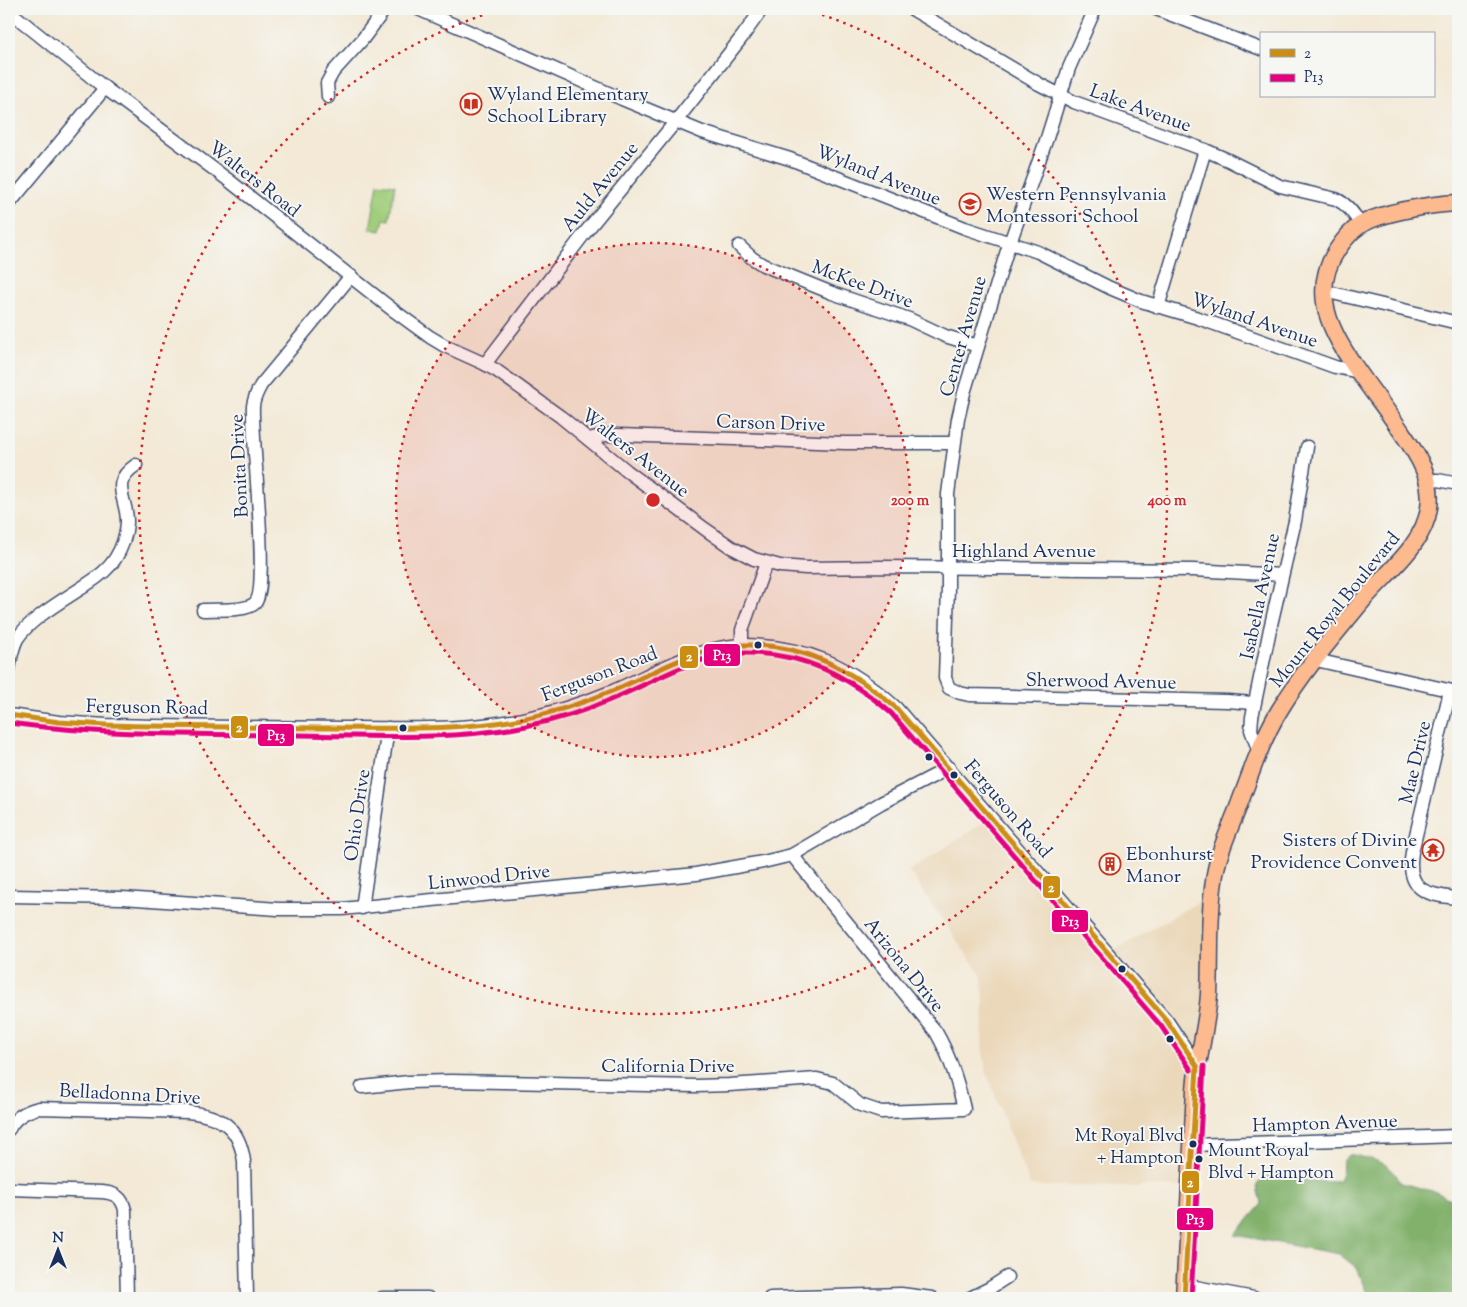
<svg xmlns="http://www.w3.org/2000/svg" width="1467" height="1307" viewBox="0 0 1467 1307" font-family="'Sorts Mill Goudy',serif">
<style>
.built{fill:#ebd8ba}
.green{fill:#a2ce7b;stroke:#5e7e6c}
.forest{fill:#81b16b;stroke:#4e7064}
.lines{fill:none;stroke-linecap:round;stroke-linejoin:round}
.minor-casing{stroke:#3b4b70;stroke-width:15}
.major-casing{stroke:#3b4b70;stroke-width:19}
.minor{stroke:#fff;stroke-width:12}
.major{stroke:#fcba8e;stroke-width:16}
.bus-1-casing{stroke:#f6f6f2;stroke-width:9}
.bus-2-casing{stroke:#f6f6f2;stroke-width:9}
.bus-1{stroke:#cb8e13;stroke-width:5}
.bus-2{stroke:#e5007d;stroke-width:5}
.ring{fill:none;stroke:#d62828;stroke-width:2.5;stroke-dasharray:2.5 5}
.bus-dot{fill:#1b2f5e;stroke:#f6f6f2;stroke-width:2}
.labels{text-anchor:middle;stroke-width:4;stroke-linejoin:round;paint-order:stroke}
.bus-label{font-size:18px;fill:#1b2f5e;stroke:#f6f6f2;text-anchor:end}
.poi-label{font-size:19px;fill:#1b2f5e;stroke:#f6f6f2;text-anchor:start}
.street-label{font-size:19px;fill:#1b2f5e;stroke:#f6f6f2}
.centre{fill:#d62828;stroke:#f6f6f2;stroke-width:2.5}
.ring-label{font-size:15px;text-anchor:middle;font-weight:bold;fill:#d62828;stroke:#f6f6f2;stroke-width:4;stroke-linejoin:round;paint-order:stroke}
.line-badge{stroke:#f6f6f2;stroke-width:2}
.badge-label{font-size:14px;text-anchor:middle;font-weight:bold;fill:#fff}
</style>
<rect width="100%" height="100%" fill="#f6f6f2"/>
<filter id="ink" filterUnits="userSpaceOnUse"><feTurbulence type="fractalNoise" baseFrequency=".02" numOctaves="2"/><feDisplacementMap in="SourceGraphic" scale="10" xChannelSelector="R" yChannelSelector="G"/><feConvolveMatrix kernelMatrix="1 2 1 2 8 2 1 2 1" color-interpolation-filters="sRGB"/></filter>
<filter id="wash" filterUnits="userSpaceOnUse"><feTurbulence type="fractalNoise" baseFrequency=".0096" numOctaves="4" result="noise"/><feDisplacementMap in="SourceGraphic" scale="20" xChannelSelector="R" yChannelSelector="G"/><feGaussianBlur stdDeviation="1.12" result="paint"/><feColorMatrix in="noise" values="0 0 0 0 0 0 0 0 0 0 0 0 0 0 0 0 0 1.4 0 .05"/><feComposite in="paint" operator="in"/></filter>
<g filter="url(#wash)">
<rect width="100%" height="100%" fill="#f3e9d6"/>
<polygon class="built" points="992,817 1109,953 1212,894 1191,1187 1030,1186 987,1074 982,1047 984,1004 982,977 909,871"/>
<polygon class="green" points="378,183 395,185 389,220 384,219 381,231 370,229"/>
<path class="forest" d="M1349,1155H1354C1376,1161 1389,1160 1401,1183L1436,1192L1458,1203V1298H1368V1293L1357,1268L1339,1254L1235,1235L1261,1205C1261,1198 1257,1192 1257,1184L1269,1176L1327,1182L1339,1180L1342,1173L1343,1161Z"/>
</g>
<g filter="url(#ink)">
<g class="lines">
<g class="minor-casing">
<g id="minor">
<polyline points="418,9 622,99 702,132 790,159 965,228 1038,252 1110,288 1141,301 1198,318 1335,367 1359,372"/>
<path d="M912,9L1039,84L1074,102L1205,150L1228,160L1280,186L1336,199C1348,205 1355,214 1360,225"/>
<polyline points="1095,9 1069,68 1047,138 1006,254 964,393 958,419 948,494 948,587 945,678 949,688 960,693 969,695 1227,701 1254,703"/>
<polyline points="1156,9 1261,49"/>
<polyline points="9,11 105,88 227,179 393,310 430,337 445,346 485,364 497,371 561,417 627,471 705,529 731,547 754,559 780,566 806,568 883,567 1193,570 1282,575"/>
<polyline points="328,97 327,83 333,72 362,40 385,9"/>
<polyline points="9,204 105,88"/>
<polyline points="739,246 752,258 763,265 832,293 909,319 945,336 978,346"/>
<polyline points="1324,291 1458,323"/>
<polyline points="1158,307 1205,150"/>
<polyline points="485,364 584,234 676,121 742,37 762,9"/>
<polyline points="588,439 606,435 619,435 845,443 953,443"/>
<polyline points="1428,480 1438,480 1458,484"/>
<path d="M203,610C216,609 246,612 255,603C270,589 251,436 253,406C254,398 257,392 261,385L351,276"/>
<polyline points="742,645 742,630 766,563"/>
<polyline points="1316,660 1457,692"/>
<path d="M9,669C11,659 12,648 17,639C29,619 67,598 86,585C97,578 108,570 115,559C122,548 126,536 127,523C128,498 108,484 136,465"/>
<path d="M1450,691L1412,852C1406,890 1425,895 1458,898"/>
<path d="M9,715L59,722L106,725C187,727 269,727 350,728C407,728 466,731 522,719C553,713 584,703 613,691C653,674 700,645 745,645C807,646 851,666 896,708L1136,986L1167,1021L1197,1066"/>
<polyline points="1259,752 1251,730 1252,717 1270,629 1295,521 1307,447"/>
<polyline points="9,896 123,898 278,909 342,909 696,874 763,862 792,855 881,803 949,768"/>
<polyline points="362,908 388,728"/>
<path d="M362,1087L409,1082L451,1081L696,1086L729,1085L817,1079L833,1083L860,1105L881,1112L964,1109C958,1082 950,1056 936,1032L792,855"/>
<path d="M9,1129C15,1117 25,1111 39,1108L188,1112C221,1116 239,1126 244,1161L247,1298"/>
<polyline points="1193,1145 1458,1136"/>
<path d="M9,1189L102,1192C115,1193 122,1197 125,1210L127,1298"/>
<polyline points="1185,1285 1254,1298"/>
<polyline points="382,1298 428,1298"/>
<polyline points="770,1298 901,1294 932,1298"/>
<polyline points="970,1298 990,1288 1007,1277"/>
</g>
</g>
<g class="major-casing">
<path id="major" d="M1184,1298L1195,1090C1197,1058 1207,1027 1209,994C1211,957 1208,918 1214,881C1217,856 1228,833 1237,810C1250,776 1261,741 1279,711C1303,671 1335,634 1364,599C1387,572 1424,545 1429,508C1433,479 1419,457 1403,434C1391,416 1378,399 1365,381C1337,342 1306,297 1337,250C1343,241 1350,232 1359,226C1379,212 1434,204 1458,203"/>
</g>
<use href="#minor" class="minor"/>
<use href="#major" class="major"/>
<g class="bus-1-casing">
<g id="bus-1">
<path d="M9,715L59,722L106,725C180,727 254,727 329,728C393,728 458,731 522,719C553,713 583,703 612,691C655,673 696,646 744,645C803,643 853,670 896,708L1167,1021L1197,1066"/>
<polyline points="1184,1298 1197,1066"/>
</g>
</g>
<g class="bus-2-casing">
<g id="bus-2">
<path d="M9,723C105,736 200,734 297,735C373,736 451,741 526,726C557,720 588,710 617,697C658,680 700,652 746,653C805,653 848,676 891,713L1161,1026L1191,1070"/>
<polyline points="1191,1298 1204,1066"/>
</g>
</g>
<use href="#bus-1" class="bus-1"/>
<use href="#bus-2" class="bus-2"/>
</g>
</g>
<circle cx="653" cy="500" r="257" fill="#d62828" fill-opacity=".12"/>
<g class="ring">
<circle cx="653" cy="500" r="257"/>
<path d="M808 10A514 514 0 1 1 498 10"/>
</g>
<defs>
<g id="library-ring" transform="scale(1.125)"><circle r="9.5" fill="#f6f6f2" stroke="#c8321e" stroke-width="1.5"/><path d="M-6-4Q-3-5.5-.7-3.5V5Q-3 3-6 4ZM6-4Q3-5.5 .7-3.5V5Q3 3 6 4Z" fill="#c8321e"/></g>
<g id="school-ring" transform="scale(1.125)"><circle r="9.5" fill="#f6f6f2" stroke="#c8321e" stroke-width="1.5"/><path d="M0-5L7-2L0 1L-7-2ZM-4 1L0 2.5L4 1V4Q0 6-4 4Z" fill="#c8321e"/></g>
<g id="temple-ring" transform="scale(1.125)"><circle r="9.5" fill="#f6f6f2" stroke="#c8321e" stroke-width="1.5"/><path d="M0-6L5-2H3V0L6.5 2.5H4V6H1.5V3h-3V6H-4V2.5H-6.5L-3 0V-2H-5Z" fill="#c8321e"/></g>
<g id="building-ring" transform="scale(1.125)"><circle r="9.5" fill="#f6f6f2" stroke="#c8321e" stroke-width="1.5"/><path d="M-4-6H4V6H1V3H-1V6H-4ZM-2.5-4.3h1.7v1.8h-1.7ZM.8-4.3h1.7v1.8H.8ZM-2.5-1h1.7V.8h-1.7ZM.8-1h1.7V.8H.8Z" fill="#c8321e"/></g>
</defs>
<g fill-rule="evenodd">
<use href="#library-ring" x="471" y="104"/>
<use href="#school-ring" x="970" y="204"/>
<use href="#temple-ring" x="1433" y="850"/>
<use href="#building-ring" x="1110" y="864"/>
</g>
<g class="bus-dot">
<circle cx="758" cy="645" r="4.5"/>
<circle cx="403" cy="728" r="4.5"/>
<circle cx="929" cy="757" r="4.5"/>
<circle cx="954" cy="775" r="4.5"/>
<circle cx="1122" cy="969" r="4.5"/>
<circle cx="1170" cy="1039" r="4.5"/>
<circle cx="1193" cy="1144" r="4.5"/>
<circle cx="1199" cy="1159" r="4.5"/>
</g>
<g class="labels">
<g class="bus-label">
<text x="1184" y="1141">Mt Royal Blvd<tspan x="1184" dy="22">+ Hampton</tspan></text>
<text x="1208" y="1156" text-anchor="start">Mount Royal<tspan x="1208" dy="22">Blvd + Hampton</tspan></text>
</g>
<g class="poi-label">
<text x="487" y="100">Wyland Elementary<tspan x="487" dy="22">School Library</tspan></text>
<text x="986" y="200">Western Pennsylvania<tspan x="986" dy="22">Montessori School</tspan></text>
<text x="1417" y="846" text-anchor="end">Sisters of Divine<tspan x="1417" dy="22">Providence Convent</tspan></text>
<text x="1126" y="860">Ebonhurst<tspan x="1126" dy="22">Manor</tspan></text>
</g>
<g class="street-label">
<text transform="translate(1141 107) rotate(20)" y="7">Lake Avenue</text>
<text transform="translate(879 174) rotate(22)" y="7">Wyland Avenue</text>
<text transform="translate(255 178) rotate(38)" y="7">Walters Road</text>
<text transform="translate(599 186) rotate(-51)" y="7">Auld Avenue</text>
<text transform="translate(863 283) rotate(20)" y="7">McKee Drive</text>
<text transform="translate(1255 319) rotate(19)" y="7">Wyland Avenue</text>
<text transform="translate(962 336) rotate(-74)" y="7">Center Avenue</text>
<text transform="translate(771 422) rotate(2)" y="7">Carson Drive</text>
<text transform="translate(636 452) rotate(38)" y="7">Walters Avenue</text>
<text transform="translate(238 466) rotate(-93)" y="7">Bonita Drive</text>
<text x="1024" y="557">Highland Avenue</text>
<text transform="translate(1259 596) rotate(-78)" y="7">Isabella Avenue</text>
<text transform="translate(1334 609) rotate(-51)" y="7">Mount Royal Boulevard</text>
<text transform="translate(599 673) rotate(-21)" y="7">Ferguson Road</text>
<text transform="translate(1101 680) rotate(1)" y="7">Sherwood Avenue</text>
<text transform="translate(147 706) rotate(1)" y="7">Ferguson Road</text>
<text transform="translate(1414 762) rotate(-77)" y="7">Mae Drive</text>
<text transform="translate(1009 808) rotate(49)" y="7">Ferguson Road</text>
<text transform="translate(356 815) rotate(-82)" y="7">Ohio Drive</text>
<text transform="translate(489 876) rotate(-6)" y="7">Linwood Drive</text>
<text transform="translate(905 964) rotate(51)" y="7">Arizona Drive</text>
<text x="668" y="1072">California Drive</text>
<text transform="translate(130 1093) rotate(3)" y="7">Belladonna Drive</text>
<text transform="translate(1325 1122) rotate(-2)" y="7">Hampton Avenue</text>
</g>
</g>
<circle cx="653" cy="500" r="8" class="centre"/>
<g class="ring-label">
<text x="910" y="505">200 m</text>
<text x="1167" y="505">400 m</text>
</g>
<g class="line-badge">
<rect x="703" y="643" width="38" height="24" rx="5" fill="#e5007d"/>
<rect x="679" y="645" width="20" height="24" rx="5" fill="#cb8e13"/>
<rect x="230" y="715" width="19" height="24" rx="5" fill="#cb8e13"/>
<rect x="257" y="723" width="38" height="24" rx="5" fill="#e5007d"/>
<rect x="1042" y="875" width="19" height="24" rx="5" fill="#cb8e13"/>
<rect x="1051" y="909" width="38" height="24" rx="5" fill="#e5007d"/>
<rect x="1181" y="1170" width="19" height="24" rx="5" fill="#cb8e13"/>
<rect x="1176" y="1207" width="38" height="24" rx="5" fill="#e5007d"/>
</g>
<g class="badge-label">
<text x="722" y="660">P13</text>
<text x="689" y="661">2</text>
<text x="239" y="732">2</text>
<text x="276" y="740">P13</text>
<text x="1051" y="892">2</text>
<text x="1070" y="926">P13</text>
<text x="1190" y="1187">2</text>
<text x="1195" y="1224">P13</text>
</g>
<rect width="1467" height="1307" fill="none" stroke="#f6f6f2" stroke-width="30"/>
<rect x="1260" y="32" width="175" height="65" fill="#f6f6f2" stroke="#9ea6b7"/>
<rect x="1270" y="49" width="25" height="8" fill="#cb8e13" stroke="#9ea6b7"/>
<text x="1304" y="58" font-size="15" fill="#1b2f5e">2</text>
<rect x="1270" y="74" width="25" height="8" fill="#e5007d" stroke="#9ea6b7"/>
<text x="1304" y="82" font-size="15" fill="#1b2f5e">P13</text>
<g transform="translate(58 1250)" stroke="#f6f6f2" stroke-width="4" paint-order="stroke">
<path d="M0-4L9 19L0 12L-9 19Z" fill="#1b2f5e"/>
<text y="-8" font-size="14" font-weight="bold" text-anchor="middle" fill="#1b2f5e">N</text>
</g>
</svg>
